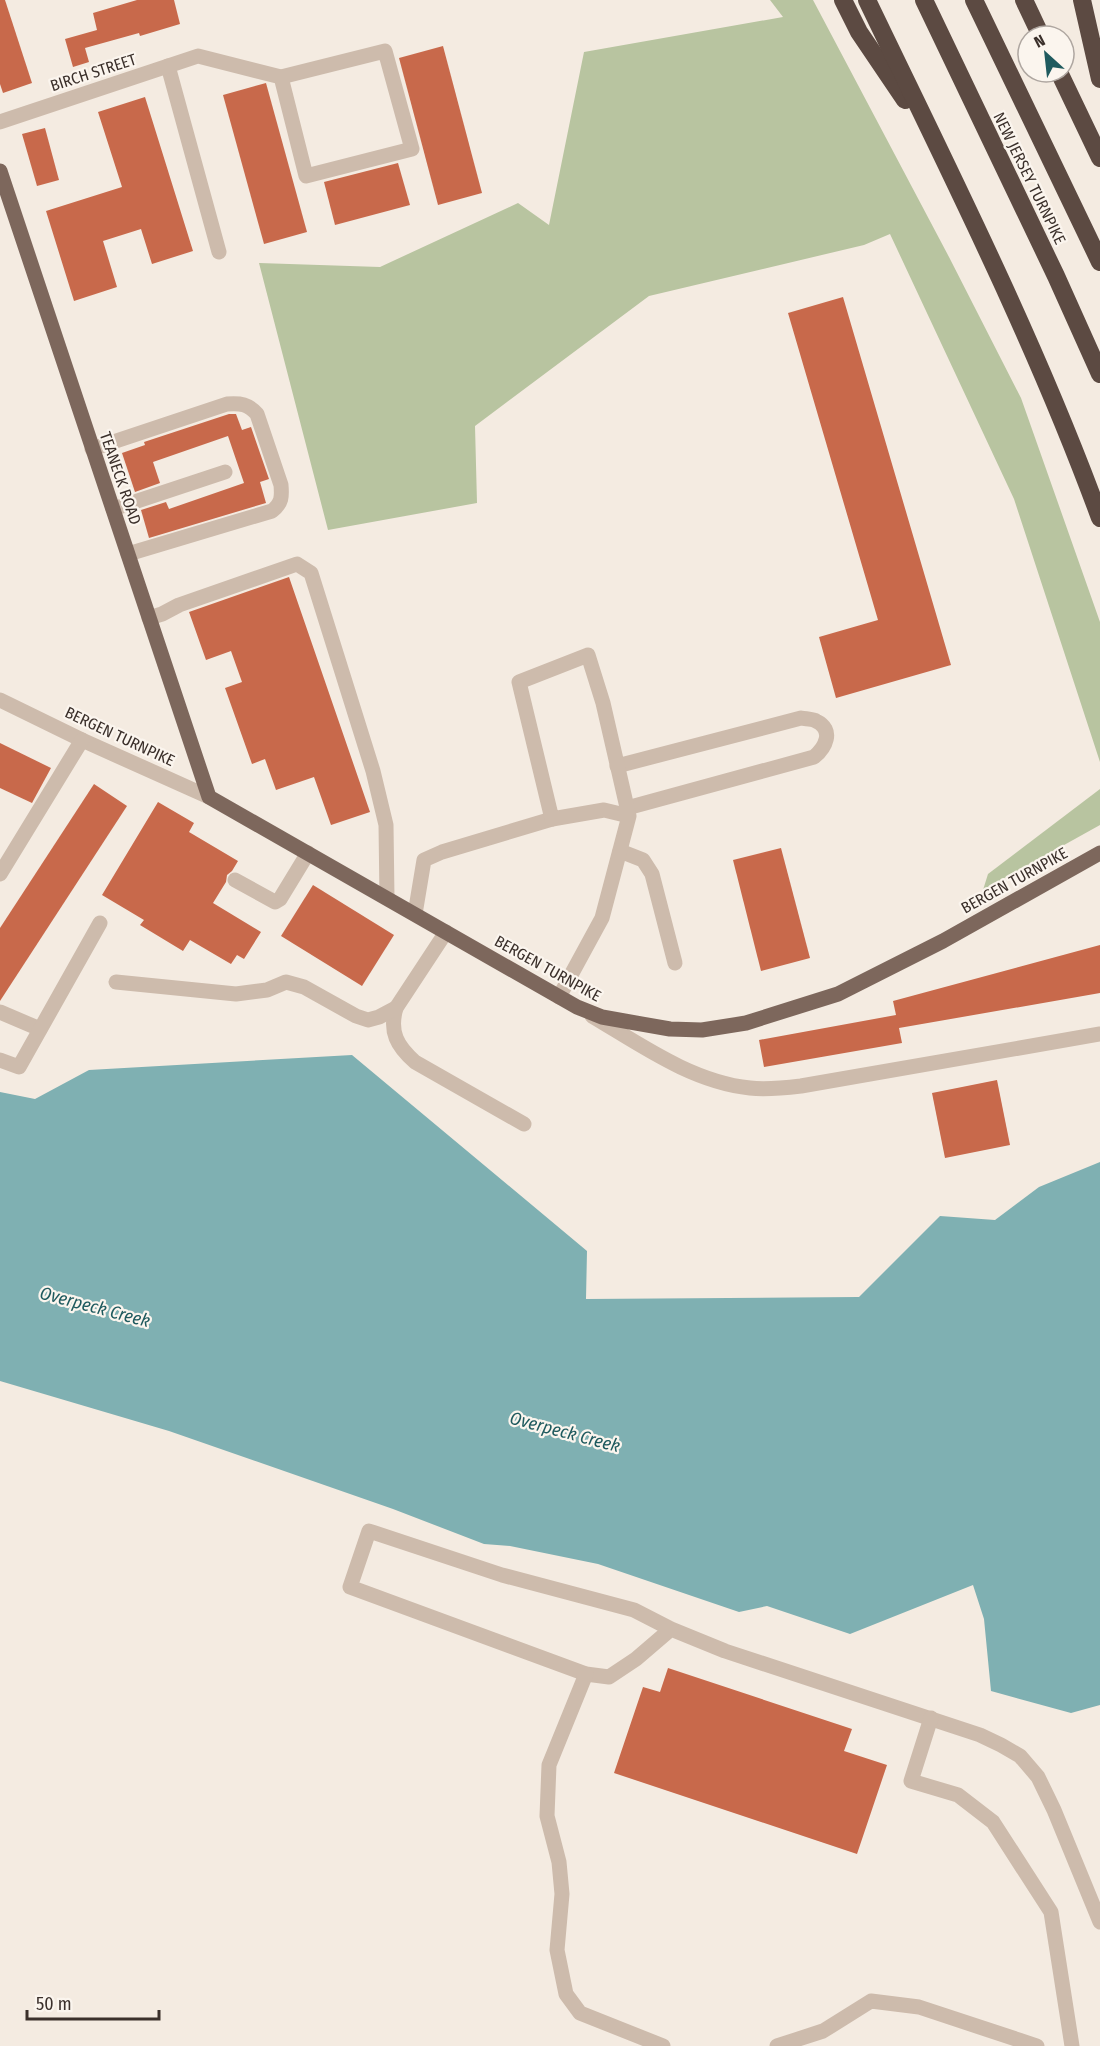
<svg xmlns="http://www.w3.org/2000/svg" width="1100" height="2046" viewBox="0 0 1100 2046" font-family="'Fira Sans Condensed',sans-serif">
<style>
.green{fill:#b8c4a0}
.water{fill:#7fb0b2}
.building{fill:#c8694b}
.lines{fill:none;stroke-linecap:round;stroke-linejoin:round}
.minor{stroke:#cdbbac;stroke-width:15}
.major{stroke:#7d675c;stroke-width:15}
.highway{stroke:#5c4a42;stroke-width:18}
.labels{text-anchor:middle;stroke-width:4.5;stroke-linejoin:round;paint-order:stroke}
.street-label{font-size:16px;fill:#3b302b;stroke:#fbf5ee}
.water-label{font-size:18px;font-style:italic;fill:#1f5a5e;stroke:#fbf5ee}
</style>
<rect width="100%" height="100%" fill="#f4ebe1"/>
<g class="green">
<polygon points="770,0 813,0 949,257 1021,398 1100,622 1100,762 1014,499 890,234 864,245 649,296 475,426 477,503 328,530 259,263 380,267 518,203 549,225 584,52 783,17"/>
<polygon points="1100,789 1100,825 983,890 988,874"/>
</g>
<polygon class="water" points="352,1055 587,1251 586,1299 859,1297 940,1216 995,1220 1039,1187 1100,1162 1100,1705 1071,1713 991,1691 984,1619 973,1585 850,1634 767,1606 739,1612 598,1564 510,1546 484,1544 393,1509 169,1431 0,1381 0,1092 35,1099 89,1070"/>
<g class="building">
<polygon points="0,0 5,0 32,83 3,93 0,84"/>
<polygon points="137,0 174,0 180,24 140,36 139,33 85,48 89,62 73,67 65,39 97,30 93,13"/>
<polygon points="443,46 482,193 438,205 399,58"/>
<polygon points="266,83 307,232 264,244 223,95"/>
<polygon points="145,97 193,251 152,264 141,229 103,241 117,287 74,301 46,211 122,187 98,112"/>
<polygon points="45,128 59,180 37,186 22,134"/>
<polygon points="398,163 410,205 335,225 324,182"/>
<polygon points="843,297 951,665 836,698 819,637 878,620 788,313"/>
<polygon points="229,414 236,414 242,430 251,427 269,479 260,482 266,503 149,538 141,510 166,502 169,509 244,483 228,436 153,462 160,483 135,492 122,453 145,445 144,442"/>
<polygon points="289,577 370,812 331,825 314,777 276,790 265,759 252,764 225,688 242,682 231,651 206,660 189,612"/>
<polygon points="0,743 51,768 32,803 0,788"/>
<polygon points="94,784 127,806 0,1001 0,928"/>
<polygon points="158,802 194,823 189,832 238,861 232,871 227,875 226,882 213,903 261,932 244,959 237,955 231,964 190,940 183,951 140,925 144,920 102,895"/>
<polygon points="781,848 810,958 761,971 733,860"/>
<polygon points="313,885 394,935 362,986 281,936"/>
<polygon points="1100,945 1100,993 899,1028 902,1043 764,1067 759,1040 896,1015 893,1001"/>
<polygon points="997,1080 1010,1145 945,1158 932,1093"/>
<polygon points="668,1668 852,1729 844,1751 887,1765 857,1854 614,1773 643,1687 660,1692"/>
</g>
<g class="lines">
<g class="minor">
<polyline points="168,66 219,252"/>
<polyline points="0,122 198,56 281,77 385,51 412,149 306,176 281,77"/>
<path d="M92,449L227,404C241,403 248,404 257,414L281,485C282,497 282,503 272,511L128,554"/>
<polyline points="113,509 225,472"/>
<polyline points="149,618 162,614 179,605 297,564 311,573 373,771 386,825 387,898"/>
<polyline points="0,700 82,740 209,797"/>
<path d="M617,766L801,718C806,719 813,719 816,721C835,730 825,748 814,757L627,808"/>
<polyline points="620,851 643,860 652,874 675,963"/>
<polyline points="0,874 82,740"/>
<polyline points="235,880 275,902 280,899 308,853"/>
<polyline points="415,914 424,860 442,852 552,819"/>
<path d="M446,932L396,1008C389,1032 397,1046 415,1062L524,1124"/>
<polyline points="116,982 236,994 267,990 286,982 304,987 356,1016 368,1020 379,1017 396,1008"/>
<polyline points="559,997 602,918 629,816 603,703 588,655 519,682 552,819 604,810 629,816"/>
<polyline points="0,1012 40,1029"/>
<path d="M592,1016C641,1045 692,1082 750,1088C767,1090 784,1088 801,1086L1100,1034"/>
<polyline points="0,1060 19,1067 100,923"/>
<polyline points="671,1629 636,1659 609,1677 586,1674 350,1587 369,1531 502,1575 634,1610 671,1629 725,1651 980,1735 1001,1745 1020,1756 1038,1777 1054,1810 1100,1922"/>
<polyline points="586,1674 549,1765 547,1816 559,1862 562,1894 557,1950 566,1994 580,2013 663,2046"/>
<polyline points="931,1718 911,1781 958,1795 993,1822 1051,1912 1072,2046"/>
<polyline points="777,2046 823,2031 871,2001 919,2007 1037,2046"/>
</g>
<polyline class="major" points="0,171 209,797 577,1007 602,1017 670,1029 702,1030 746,1023 838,994 943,941 1100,853"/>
<g class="highway">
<polyline points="843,0 859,32 905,100"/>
<path d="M867,0C949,171 1035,340 1100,518"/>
<polyline points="924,0 1056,276 1100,374"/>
<polyline points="974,0 1100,262"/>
<polyline points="1024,0 1041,36"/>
<polyline points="1082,0 1100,79"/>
<polyline points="1059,72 1100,158"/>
</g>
</g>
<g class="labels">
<g class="street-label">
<text transform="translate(93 72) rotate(-18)" y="6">BIRCH STREET</text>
<text transform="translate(1030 178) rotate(64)" y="6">NEW JERSEY TURNPIKE</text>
<text transform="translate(121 478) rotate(71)" y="6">TEANECK ROAD</text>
<text transform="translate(120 736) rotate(25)" y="6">BERGEN TURNPIKE</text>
<text transform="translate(1014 880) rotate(-29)" y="6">BERGEN TURNPIKE</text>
<text transform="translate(548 968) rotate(29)" y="6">BERGEN TURNPIKE</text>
</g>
<g class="water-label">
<text transform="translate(95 1307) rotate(15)" y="6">Overpeck Creek</text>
<text transform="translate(565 1432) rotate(15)" y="6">Overpeck Creek</text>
</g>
</g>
<g transform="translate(1046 54) rotate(333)"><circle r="28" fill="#fbf5ee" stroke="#aea6a0" stroke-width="1.5"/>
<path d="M0-4.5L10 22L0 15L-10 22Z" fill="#1f5a5e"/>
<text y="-9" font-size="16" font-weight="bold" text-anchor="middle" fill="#3b302b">N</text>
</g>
<path d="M27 2010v9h132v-9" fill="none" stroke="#3b302b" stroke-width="3"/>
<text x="36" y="2010" font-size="18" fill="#3b302b" stroke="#fbf5ee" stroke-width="4.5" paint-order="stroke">50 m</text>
</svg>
